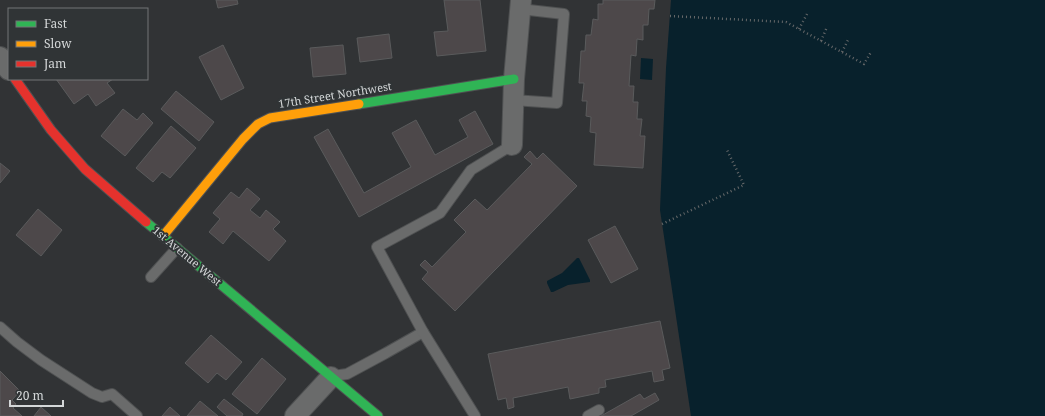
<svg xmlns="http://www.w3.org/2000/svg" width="1045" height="416" viewBox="0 0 1045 416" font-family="'Noto Serif',serif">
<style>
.water{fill:#08212c}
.building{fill:#4d484a;stroke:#5a5b5c}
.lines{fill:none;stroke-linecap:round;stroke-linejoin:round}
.lane-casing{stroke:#4f5152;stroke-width:12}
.street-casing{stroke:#4f5152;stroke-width:22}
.fast-casing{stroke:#4f5152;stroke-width:11}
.slow-casing{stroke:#4f5152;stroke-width:11}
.jam-casing{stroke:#4f5152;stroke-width:11}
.path{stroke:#67696a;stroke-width:2.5;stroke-dasharray:1 3;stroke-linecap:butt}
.lane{stroke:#6a6b6b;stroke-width:10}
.street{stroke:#6a6b6b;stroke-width:20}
.fast{stroke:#30b455;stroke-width:9}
.slow{stroke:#ff9f0a;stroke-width:9}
.jam{stroke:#e5322d;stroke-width:9}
.labels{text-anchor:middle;stroke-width:4;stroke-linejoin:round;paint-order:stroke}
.street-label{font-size:11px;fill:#d4d7d8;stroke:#303436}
</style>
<rect width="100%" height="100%" fill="#313335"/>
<g class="water">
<polygon points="671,0 1045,0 1045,416 691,416 660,210 666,68"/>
<polygon points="641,58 653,59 652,80 640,79"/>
<polygon points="577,258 579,258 590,280 590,282 568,285 553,292 551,292 547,283 547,281 562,273"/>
</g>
<g class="building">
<polygon points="216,0 237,0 238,4 218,8"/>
<polygon points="444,0 480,0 486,51 437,56 434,32 448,31"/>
<polygon points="603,0 655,0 654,9 649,9 648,25 643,25 643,40 637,39 636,56 631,55 629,86 634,86 633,102 638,102 637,119 642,119 640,136 645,136 643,168 594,165 596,133 590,132 591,117 586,116 587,101 582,101 584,83 579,83 581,51 585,51 586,35 591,35 593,19 598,20 598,4 603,4"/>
<polygon points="389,34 392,58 360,62 357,38"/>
<polygon points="223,45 244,88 221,100 199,57"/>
<polygon points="343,45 346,74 313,77 310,48"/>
<polygon points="56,79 113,79 107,83 115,93 96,106 88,94 74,104"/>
<polygon points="176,91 214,122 199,141 161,109"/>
<polygon points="123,109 137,120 143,113 153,123 125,156 101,136"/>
<polygon points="475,111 493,144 359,217 314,137 328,129 364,193 411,167 392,133 416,120 435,155 468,137 459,120"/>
<polygon points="171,126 196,148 170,178 162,172 153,182 136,168"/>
<polygon points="530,151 537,159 543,153 577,186 455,311 422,279 428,272 420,265 425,260 432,267 466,232 454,220 475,199 487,210 532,164 524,157"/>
<polygon points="0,163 10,171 0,183"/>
<polygon points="247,188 260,199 250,210 260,218 266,210 280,222 273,229 286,241 269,261 233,231 223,244 209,232 220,219 213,213 231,192 239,198"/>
<polygon points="38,209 62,230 41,256 16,235"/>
<polygon points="615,226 638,269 611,283 588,240"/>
<polygon points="660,321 670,368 662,370 664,380 654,382 652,371 605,380 606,387 599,388 599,393 570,399 568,387 513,398 514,407 508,409 506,398 498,400 488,354"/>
<polygon points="211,335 242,362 226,380 217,373 208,383 185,363"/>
<polygon points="262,358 286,379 257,414 232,394"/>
<polygon points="0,371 20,391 12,400 16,404 13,408 22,416 0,416"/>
<polygon points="655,393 659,400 631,416 601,416 640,394 644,399"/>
<polygon points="224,399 243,414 242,416 227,416 217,407"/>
<polygon points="200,401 218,416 187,416"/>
<polygon points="41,407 51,416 34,416"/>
<polygon points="170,407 180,416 162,416"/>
</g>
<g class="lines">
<g class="lane-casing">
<g id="lane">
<polyline points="513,100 557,103 564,14 520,9"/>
<polyline points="151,277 177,248"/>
<polyline points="0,327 17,342 41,360 92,393 102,397 112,394 137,416"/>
<polyline points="333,376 347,374 386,353 423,332"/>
<polyline points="475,416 423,332 377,247 440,213 471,170 512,145"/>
<polyline points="588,416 599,410"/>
</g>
</g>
<g class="street-casing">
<g id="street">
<polyline points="0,57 9,70"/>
<polyline points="512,145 514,79 521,0"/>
<polyline points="295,416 331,377"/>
</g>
</g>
<g class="fast-casing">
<g id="fast">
<polyline points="359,104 514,79"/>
<polyline points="146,222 378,416"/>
</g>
</g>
<g class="slow-casing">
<polyline id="slow" points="163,236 243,139 258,124 270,118 359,104"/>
</g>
<g class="jam-casing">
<polyline id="jam" points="15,79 51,130 85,169 146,222"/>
</g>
<g class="path">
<polyline points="670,16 786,22 864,64 871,52"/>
<polyline points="799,29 807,14"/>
<polyline points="821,41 827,27"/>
<polyline points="842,52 849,38"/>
<polyline points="662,224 744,185 727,150"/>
</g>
<use href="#lane" class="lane"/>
<use href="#street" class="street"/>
<use href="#fast" class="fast"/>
<use href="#slow" class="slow"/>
<use href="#jam" class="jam"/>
</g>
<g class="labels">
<g class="street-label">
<text transform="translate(335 95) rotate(-9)" y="4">17th Street Northwest</text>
<text transform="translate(187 256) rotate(40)" y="4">1st Avenue West</text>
</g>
</g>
<rect x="8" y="8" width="140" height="72" fill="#303436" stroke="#727577"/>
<rect x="16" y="21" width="20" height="6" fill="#30b455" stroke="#727577"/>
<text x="44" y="28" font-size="12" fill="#d4d7d8">Fast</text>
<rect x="16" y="41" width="20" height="6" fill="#ff9f0a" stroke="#727577"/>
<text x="44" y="48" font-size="12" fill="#d4d7d8">Slow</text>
<rect x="16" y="61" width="20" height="6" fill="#e5322d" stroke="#727577"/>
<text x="44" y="68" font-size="12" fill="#d4d7d8">Jam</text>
<path d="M10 400v6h53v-6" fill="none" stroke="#d4d7d8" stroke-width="2"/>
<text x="16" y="400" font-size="12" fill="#d4d7d8" stroke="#303436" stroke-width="3" paint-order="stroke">20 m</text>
</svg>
